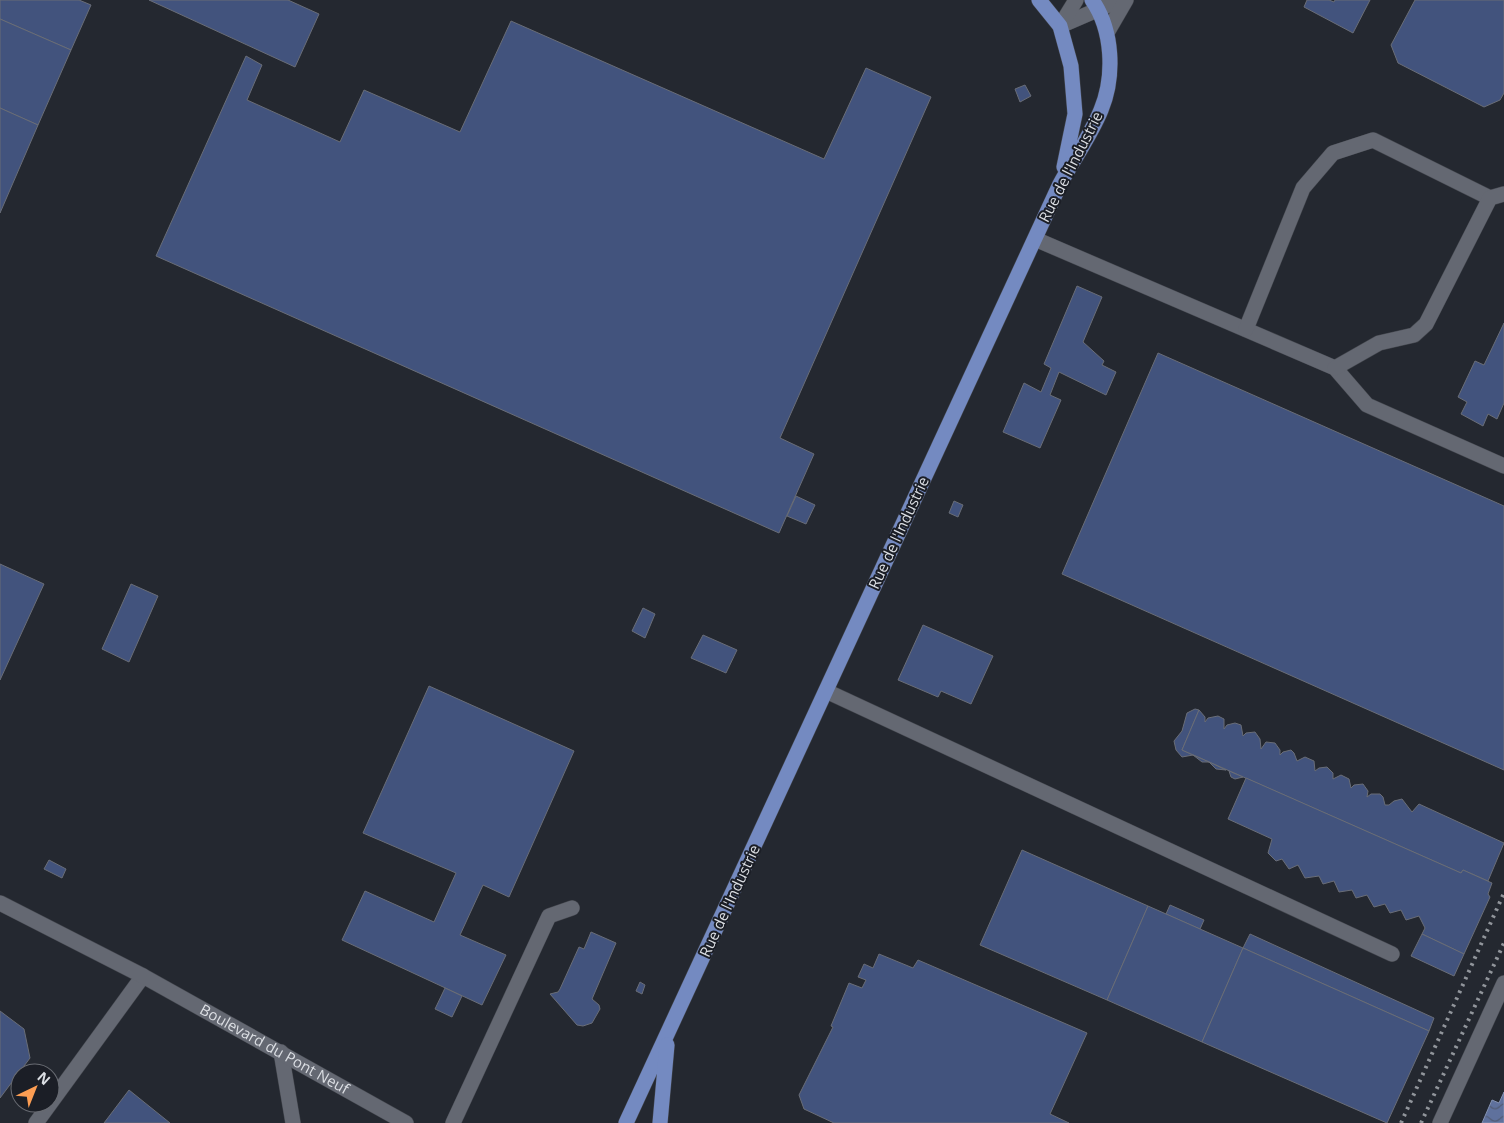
<svg xmlns="http://www.w3.org/2000/svg" width="1504" height="1123" viewBox="0 0 1504 1123" font-family="'Open Sans',sans-serif">
<style>
.water{fill:url(#water-waves);stroke:#8492b2}
.building{fill:#42537d;stroke:#696d77}
.lines{fill:none;stroke-linecap:round;stroke-linejoin:round}
.lane-casing{stroke:#43464d;stroke-width:16}
.street-casing{stroke:#43464d;stroke-width:16}
.secondary-casing{stroke:#43464d;stroke-width:16}
.primary-casing{stroke:#43464d;stroke-width:16}
.lane{stroke:#646872;stroke-width:15}
.street{stroke:#646872;stroke-width:15}
.secondary{stroke:#646872;stroke-width:15}
.primary{stroke:#748ac1;stroke-width:15}
.rail{stroke:#91959b;stroke-width:4;stroke-dasharray:2.5 5;stroke-linecap:butt}
.labels{text-anchor:middle;stroke-width:4;stroke-linejoin:round;paint-order:stroke}
.street-label{font-size:15px;fill:#dbdee3;stroke:#1b1e26}
</style>
<defs>
<pattern id="water-waves" width="16" height="10" patternUnits="userSpaceOnUse" patternTransform="scale(1.25)"><rect width="16" height="10" fill="#5f719d"/><path d="M0 5q4-4 8 0t8 0" fill="none" stroke="#525c75"/></pattern>
</defs>
<rect width="100%" height="100%" fill="#242830"/>
<polygon class="water" points="1504,1092 1504,1123 1482,1123 1492,1100 1499,1103"/>
<g class="building">
<polygon points="0,0 79,0 91,5 71,50 0,19"/>
<polygon points="149,0 288,0 319,14 295,67"/>
<polygon points="1307,0 1329,0 1334,2 1335,0 1370,0 1353,33 1304,7"/>
<polygon points="1415,0 1504,0 1504,93 1500,100 1484,107 1398,63 1391,45"/>
<polygon points="0,19 71,50 38,125 0,108"/>
<polygon points="511,21 824,159 866,68 931,97 780,438 814,454 779,533 156,256 246,56 262,65 247,100 340,142 364,90 460,132"/>
<polygon points="1025,85 1031,96 1020,102 1015,89"/>
<polygon points="0,108 38,125 0,213"/>
<polygon points="1077,286 1102,297 1083,342 1104,361 1102,365 1116,372 1106,395 1059,372 1050,395 1061,400 1040,448 1003,432 1024,383 1041,392 1051,368 1044,364"/>
<polygon points="1504,323 1504,403 1497,419 1488,414 1483,426 1461,414 1467,402 1458,397 1475,361 1484,365"/>
<polygon points="1158,353 1504,506 1504,770 1062,574"/>
<polygon points="796,496 815,505 806,524 787,516"/>
<polygon points="954,501 963,505 958,517 949,513"/>
<polygon points="0,564 44,584 0,680"/>
<polygon points="131,584 158,596 129,662 102,649"/>
<polygon points="643,608 655,614 645,638 632,631"/>
<polygon points="923,625 993,656 971,704 941,691 938,697 898,680"/>
<polygon points="703,635 737,650 726,673 691,658"/>
<polygon points="429,686 574,751 509,897 483,885 460,935 506,955 482,1005 342,940 365,891 434,922 456,873 363,833"/>
<polygon points="1195,709 1199,710 1182,750 1193,755 1182,757 1176,750 1174,741 1182,731 1187,713"/>
<polygon points="1199,710 1205,717 1205,722 1208,718 1218,716 1224,719 1224,729 1227,725 1235,723 1241,725 1243,736 1246,733 1255,732 1260,739 1261,749 1266,742 1275,743 1280,750 1280,755 1283,752 1291,750 1294,753 1297,761 1305,757 1314,761 1315,771 1319,768 1327,767 1333,773 1333,779 1341,775 1349,779 1351,788 1354,785 1363,784 1368,791 1367,797 1371,794 1380,794 1383,797 1385,805 1389,805 1394,801 1402,799 1412,812 1419,804 1504,843 1488,881 1463,870 1461,873 1182,750"/>
<polygon points="1193,755 1209,762 1202,762"/>
<polygon points="1209,762 1226,770 1216,769"/>
<polygon points="1229,771 1243,777 1235,779 1231,777"/>
<polygon points="1246,778 1461,873 1463,870 1492,883 1488,894 1490,897 1464,954 1422,934 1425,928 1419,916 1406,920 1401,910 1390,913 1385,904 1374,907 1367,895 1356,898 1352,890 1339,892 1334,881 1323,884 1319,876 1305,878 1298,865 1289,869 1282,859 1276,861 1268,853 1272,839 1228,819"/>
<polygon points="1022,850 1148,906 1107,1000 980,945"/>
<polygon points="49,860 66,869 62,878 44,869"/>
<polygon points="1170,905 1204,920 1200,929 1166,914"/>
<polygon points="1148,906 1243,948 1202,1042 1107,1000"/>
<polygon points="591,932 616,943 592,999 599,1005 600,1009 592,1023 583,1026 577,1025 550,994 558,992 560,989 579,947 584,949"/>
<polygon points="1250,934 1434,1018 1429,1031 1243,948"/>
<polygon points="1422,934 1464,954 1454,976 1411,956"/>
<polygon points="1243,948 1429,1031 1387,1123 1202,1042"/>
<polygon points="879,954 913,968 918,960 1087,1033 1050,1114 1069,1123 834,1123 804,1109 799,1095 833,1027 831,1026 849,983 862,988 866,980 858,977 864,964 873,968"/>
<polygon points="640,982 645,985 642,994 636,991"/>
<polygon points="445,988 462,996 452,1017 435,1009"/>
<polygon points="0,1011 24,1029 30,1058 0,1098"/>
<polygon points="129,1090 170,1123 104,1123"/>
</g>
<g class="lines">
<g class="lane-casing">
<g id="lane">
<polyline points="1035,239 1335,368 1367,405 1504,466"/>
<polyline points="1246,329 1303,188 1333,153 1373,140 1490,198"/>
<polyline points="1335,368 1379,343 1414,335 1426,324 1490,198 1504,194"/>
<polyline points="826,691 1392,954"/>
<polyline points="281,1052 293,1123"/>
<polyline points="36,1123 143,976"/>
<polyline points="453,1123 549,916 572,908"/>
</g>
</g>
<g class="street-casing">
<polyline id="street" points="1440,1123 1504,983"/>
</g>
<g class="secondary-casing">
<g id="secondary">
<polyline points="1060,26 1120,0"/>
<polyline points="1060,26 1076,0"/>
<polyline points="1108,31 1126,0"/>
<path id="s1" d="M0,903L143,976L406,1123"/>
</g>
</g>
<g class="primary-casing">
<g id="primary">
<polyline points="1039,0 1060,26 1071,66 1075,114 1064,167"/>
<path d="M626,1123L1060,184C1073,160 1091,135 1101,110C1115,76 1113,30 1092,0"/>
<polyline points="660,1123 667,1045"/>
</g>
</g>
<use href="#lane" class="lane"/>
<use href="#street" class="street"/>
<use href="#secondary" class="secondary"/>
<use href="#primary" class="primary"/>
<g class="rail">
<polyline points="1401,1123 1504,893"/>
<polyline points="1421,1123 1504,943"/>
</g>
</g>
<g class="labels">
<g class="street-label">
<text transform="translate(1071 167) rotate(-63)" y="5">Rue de l'Industrie</text>
<text transform="translate(899 533) rotate(-65)" y="5">Rue de l'Industrie</text>
<text transform="translate(730 901) rotate(-65)" y="5">Rue de l'Industrie</text>
<text dy="5" stroke="none"><textPath href="#s1" startOffset="311">Boulevard du Pont Neuf</textPath></text>
</g>
</g>
<g transform="translate(35 1088) rotate(43)"><circle r="24" fill="#1b1e26" stroke="#686b72"/>
<path d="M0-4L9 19L0 12L-9 19Z" fill="#fc9d53"/>
<text y="-8" font-size="14" font-weight="bold" text-anchor="middle" fill="#dbdee3">N</text>
</g>
</svg>
